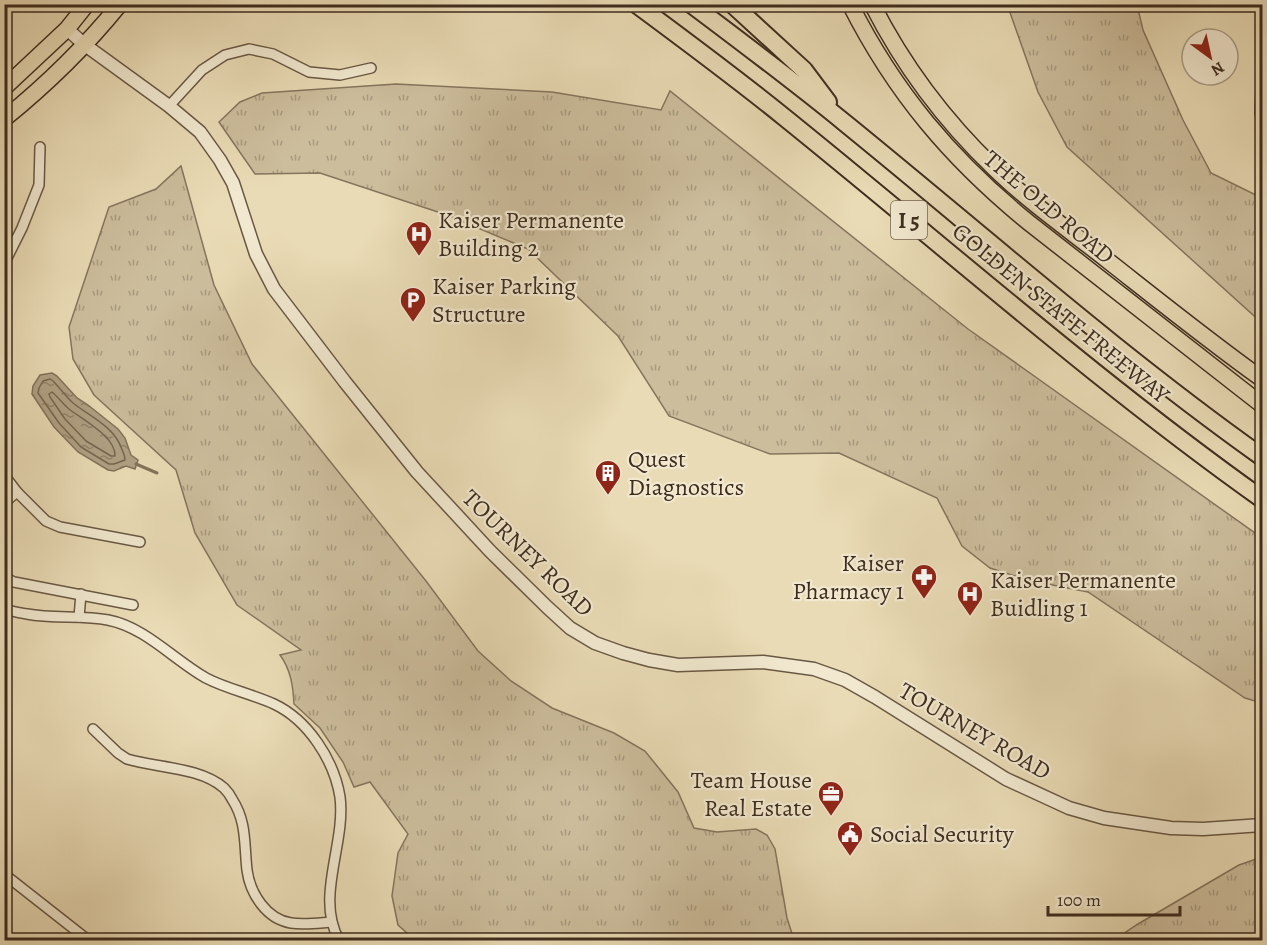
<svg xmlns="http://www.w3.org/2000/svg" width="1267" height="945" viewBox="0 0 1267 945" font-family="Alegreya,serif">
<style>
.grass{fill:url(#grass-tufts);stroke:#85755e;stroke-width:1.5}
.water{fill:url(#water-ripples);stroke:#82725a;stroke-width:1.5}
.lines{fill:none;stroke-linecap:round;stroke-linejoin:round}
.shore{stroke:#766650;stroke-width:1.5}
.stream{stroke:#82725a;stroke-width:3}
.minor-casing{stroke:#695844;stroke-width:12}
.tertiary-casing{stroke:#695844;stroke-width:15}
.primary-casing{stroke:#3e2d1f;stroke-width:18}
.motorway-casing{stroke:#3e2d1f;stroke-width:20}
.minor{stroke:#f1e8cf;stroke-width:9}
.tertiary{stroke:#f1e8cf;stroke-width:12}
.primary{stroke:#e9dbb5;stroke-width:15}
.motorway{stroke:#e9dbb5;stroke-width:16}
.labels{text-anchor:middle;stroke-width:4.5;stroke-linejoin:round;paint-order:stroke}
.shield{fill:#f1e8cf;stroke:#746554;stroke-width:1.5}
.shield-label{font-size:22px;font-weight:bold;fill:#3e2d1f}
.street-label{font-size:24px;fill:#3e2d1f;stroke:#f1e8cf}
.poi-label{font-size:24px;fill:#3e2d1f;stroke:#f1e8cf;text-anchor:start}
</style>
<defs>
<pattern id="grass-tufts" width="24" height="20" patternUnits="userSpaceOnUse" patternTransform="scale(1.5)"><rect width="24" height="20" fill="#ccbd9c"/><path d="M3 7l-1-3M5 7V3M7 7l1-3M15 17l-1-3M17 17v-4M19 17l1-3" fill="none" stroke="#a79a7f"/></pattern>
<pattern id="water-ripples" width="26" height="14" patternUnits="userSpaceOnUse" patternTransform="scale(1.5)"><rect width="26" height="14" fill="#afa082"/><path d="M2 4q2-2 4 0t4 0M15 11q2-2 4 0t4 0" fill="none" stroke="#90836a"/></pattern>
</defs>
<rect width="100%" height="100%" fill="#e9dbb5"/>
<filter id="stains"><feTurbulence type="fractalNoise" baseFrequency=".00333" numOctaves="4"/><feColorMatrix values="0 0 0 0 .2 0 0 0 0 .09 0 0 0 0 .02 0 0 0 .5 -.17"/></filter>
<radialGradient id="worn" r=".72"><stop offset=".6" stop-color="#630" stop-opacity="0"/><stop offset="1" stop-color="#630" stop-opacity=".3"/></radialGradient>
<g class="grass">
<polygon points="1007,4 1137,5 1143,30 1183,120 1211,173 1262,198 1262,323 1067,147 1038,92"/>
<polygon points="396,84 552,92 661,110 670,91 968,329 1262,538 1262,703 1245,698 1088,592 1027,580 990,568 962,546 937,498 839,453 770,454 669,416 618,336 528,249 447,215 320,173 255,174 219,122 240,102 262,93"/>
<path d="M181,166L214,285L252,364L426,581L478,651L511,681L552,708L614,733L645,751L678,792L694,828L717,832L756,829L767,835L775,849L787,918L794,940H415L398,925L392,896L398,853L408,834L370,782L354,787L343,762L320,728L294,704C293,686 291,670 280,655L301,650L237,605L195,533L176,470L94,395L73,359L69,327L109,207L156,189Z"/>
<polygon points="1262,857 1262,940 1114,940 1138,924 1239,865"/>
</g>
<polygon class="water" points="52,373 57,376 77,398 88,405 118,429 125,438 131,455 138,460 135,469 126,466 114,471 108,470 78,452 54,427 32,394 33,386 40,375"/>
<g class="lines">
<g class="shore">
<path d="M50,379L53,381C60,388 66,397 73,403C89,416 113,426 121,447C123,452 125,455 125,460L114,464H109L81,447L59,423L38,393L39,388L43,381Z"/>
<path d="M52,392C58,397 63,404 69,409C83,420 116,437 115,456H111L86,441L65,419L50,397L49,394Z"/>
</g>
<polyline class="stream" points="136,464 157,473"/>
<g class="minor-casing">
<g id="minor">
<polyline points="1262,70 1260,113 1262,121"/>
<polyline points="169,106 202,70 225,55 249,49 273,54 309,72 340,75 371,68"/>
<polyline points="4,264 22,228 39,185 40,147"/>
<polyline points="4,475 17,492 46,521 60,527 140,542"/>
<polyline points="4,503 17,492"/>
<polyline points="4,577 14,582 133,605"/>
<path d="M4,609C12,611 19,613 27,614C53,619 82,615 108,620C145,627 174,660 206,678C227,689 252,694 274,704C308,720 334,760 340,797C346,844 315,897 339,940"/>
<polyline points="79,617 81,594"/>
<path d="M93,729L118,753L127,759C157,768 200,767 224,788C227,791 230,795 232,799C247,822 244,844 247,870C250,893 266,919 291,923C304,925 318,923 332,922"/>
<polyline points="4,874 88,940"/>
</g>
</g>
<g class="tertiary-casing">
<polyline id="tertiary" points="67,29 85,45 169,106 200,132 220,160 233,183 256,254 274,289 345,382 417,472 490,551 547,607 570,628 595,643 623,653 649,660 678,665 763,662 814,669 845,680 875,697 1006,779 1069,808 1104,818 1171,828 1203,829 1262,825"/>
</g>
<g class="primary-casing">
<g id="primary">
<path d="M850,4C895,93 951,159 1028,222L1262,405"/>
<path d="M872,4C903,65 945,121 994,168C1029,202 1069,230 1107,260C1158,300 1209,341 1262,379"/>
<polyline points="4,88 67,29 87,4"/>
<path d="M4,119C46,85 86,46 120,4"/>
</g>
</g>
<g class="motorway-casing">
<g id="motorway">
<path d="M636,4C686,41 736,78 784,117C943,245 1096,381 1262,499"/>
<path d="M691,4C743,43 795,82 845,123C983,235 1117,354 1262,457"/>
<polyline points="732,4 804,70 828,102"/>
</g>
</g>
<use href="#minor" class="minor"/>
<use href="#tertiary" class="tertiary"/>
<use href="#primary" class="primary"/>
<use href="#motorway" class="motorway"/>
</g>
<defs>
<g id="hospital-pin" transform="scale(1.35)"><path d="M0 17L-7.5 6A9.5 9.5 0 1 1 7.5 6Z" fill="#8f2418" stroke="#f1e8cf"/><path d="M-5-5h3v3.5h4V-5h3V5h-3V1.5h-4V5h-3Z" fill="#fff"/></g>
<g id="parking-pin" transform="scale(1.35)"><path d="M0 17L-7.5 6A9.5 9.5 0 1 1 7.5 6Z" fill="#8f2418" stroke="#f1e8cf"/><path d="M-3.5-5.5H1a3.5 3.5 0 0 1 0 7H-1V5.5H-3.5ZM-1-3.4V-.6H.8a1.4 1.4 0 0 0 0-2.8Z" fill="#fff"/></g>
<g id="building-pin" transform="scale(1.35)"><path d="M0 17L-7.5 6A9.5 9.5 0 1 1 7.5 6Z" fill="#8f2418" stroke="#f1e8cf"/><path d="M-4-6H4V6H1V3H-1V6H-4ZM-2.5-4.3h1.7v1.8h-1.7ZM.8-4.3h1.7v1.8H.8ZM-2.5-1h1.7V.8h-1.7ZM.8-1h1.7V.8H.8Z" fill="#fff"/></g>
<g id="pharmacy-pin" transform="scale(1.35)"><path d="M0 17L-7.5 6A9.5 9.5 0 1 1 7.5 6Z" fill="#8f2418" stroke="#f1e8cf"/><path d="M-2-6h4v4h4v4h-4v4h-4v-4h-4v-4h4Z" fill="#fff"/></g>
<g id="office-pin" transform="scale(1.35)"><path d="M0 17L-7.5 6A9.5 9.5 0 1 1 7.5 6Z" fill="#8f2418" stroke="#f1e8cf"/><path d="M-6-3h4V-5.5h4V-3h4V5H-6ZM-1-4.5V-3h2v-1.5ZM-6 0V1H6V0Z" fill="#fff"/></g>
<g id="civic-pin" transform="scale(1.35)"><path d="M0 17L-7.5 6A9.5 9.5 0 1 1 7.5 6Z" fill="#8f2418" stroke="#f1e8cf"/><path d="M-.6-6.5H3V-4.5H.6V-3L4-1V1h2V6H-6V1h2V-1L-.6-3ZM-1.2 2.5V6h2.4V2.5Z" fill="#fff"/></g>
</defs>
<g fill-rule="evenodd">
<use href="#hospital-pin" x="419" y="234"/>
<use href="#parking-pin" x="413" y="300"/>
<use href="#building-pin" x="608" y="473"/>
<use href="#pharmacy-pin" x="924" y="577"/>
<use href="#hospital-pin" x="970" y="594"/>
<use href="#office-pin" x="831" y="794"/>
<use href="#civic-pin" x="850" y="834"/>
</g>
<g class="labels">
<rect class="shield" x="891" y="201" width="36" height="38" rx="4.5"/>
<g class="shield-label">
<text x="909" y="228">I 5</text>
</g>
<g class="street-label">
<text transform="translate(1049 207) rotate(40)" y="8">THE OLD ROAD</text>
<text transform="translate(1061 313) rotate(39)" y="8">GOLDEN STATE FREEWAY</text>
<text transform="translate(528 553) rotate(44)" y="8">TOURNEY ROAD</text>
<text transform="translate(975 731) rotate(30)" y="8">TOURNEY ROAD</text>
</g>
<g class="poi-label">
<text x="438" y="228">Kaiser Permanente<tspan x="438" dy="28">Building 2</tspan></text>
<text x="432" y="294">Kaiser Parking<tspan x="432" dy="28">Structure</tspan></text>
<text x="628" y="467">Quest<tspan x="628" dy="28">Diagnostics</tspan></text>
<text x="904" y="571" text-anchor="end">Kaiser<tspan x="904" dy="28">Pharmacy 1</tspan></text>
<text x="990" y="588">Kaiser Permanente<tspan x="990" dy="28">Buidling 1</tspan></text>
<text x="812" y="788" text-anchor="end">Team House<tspan x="812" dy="28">Real Estate</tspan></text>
<text x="870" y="842">Social Security</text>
</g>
</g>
<rect width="1267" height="945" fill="none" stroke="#e9dbb5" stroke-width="24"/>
<rect x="6" y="6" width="1255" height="933" fill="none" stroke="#3e2d1f" stroke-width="3"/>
<rect x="12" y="12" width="1243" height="921" fill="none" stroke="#3e2d1f" stroke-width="1.5"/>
<g transform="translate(1210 57) rotate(147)"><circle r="28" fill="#f1e8cf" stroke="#a99d89" stroke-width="1.5"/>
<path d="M0-4.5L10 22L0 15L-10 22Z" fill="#8f2418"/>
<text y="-9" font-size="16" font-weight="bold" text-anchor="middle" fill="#3e2d1f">N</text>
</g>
<path d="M1048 906v9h132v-9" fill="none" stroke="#3e2d1f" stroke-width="3"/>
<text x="1057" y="906" font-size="18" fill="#3e2d1f" stroke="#f1e8cf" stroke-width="4.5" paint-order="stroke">100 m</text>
<rect width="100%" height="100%" filter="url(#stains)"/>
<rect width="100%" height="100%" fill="url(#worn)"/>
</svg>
